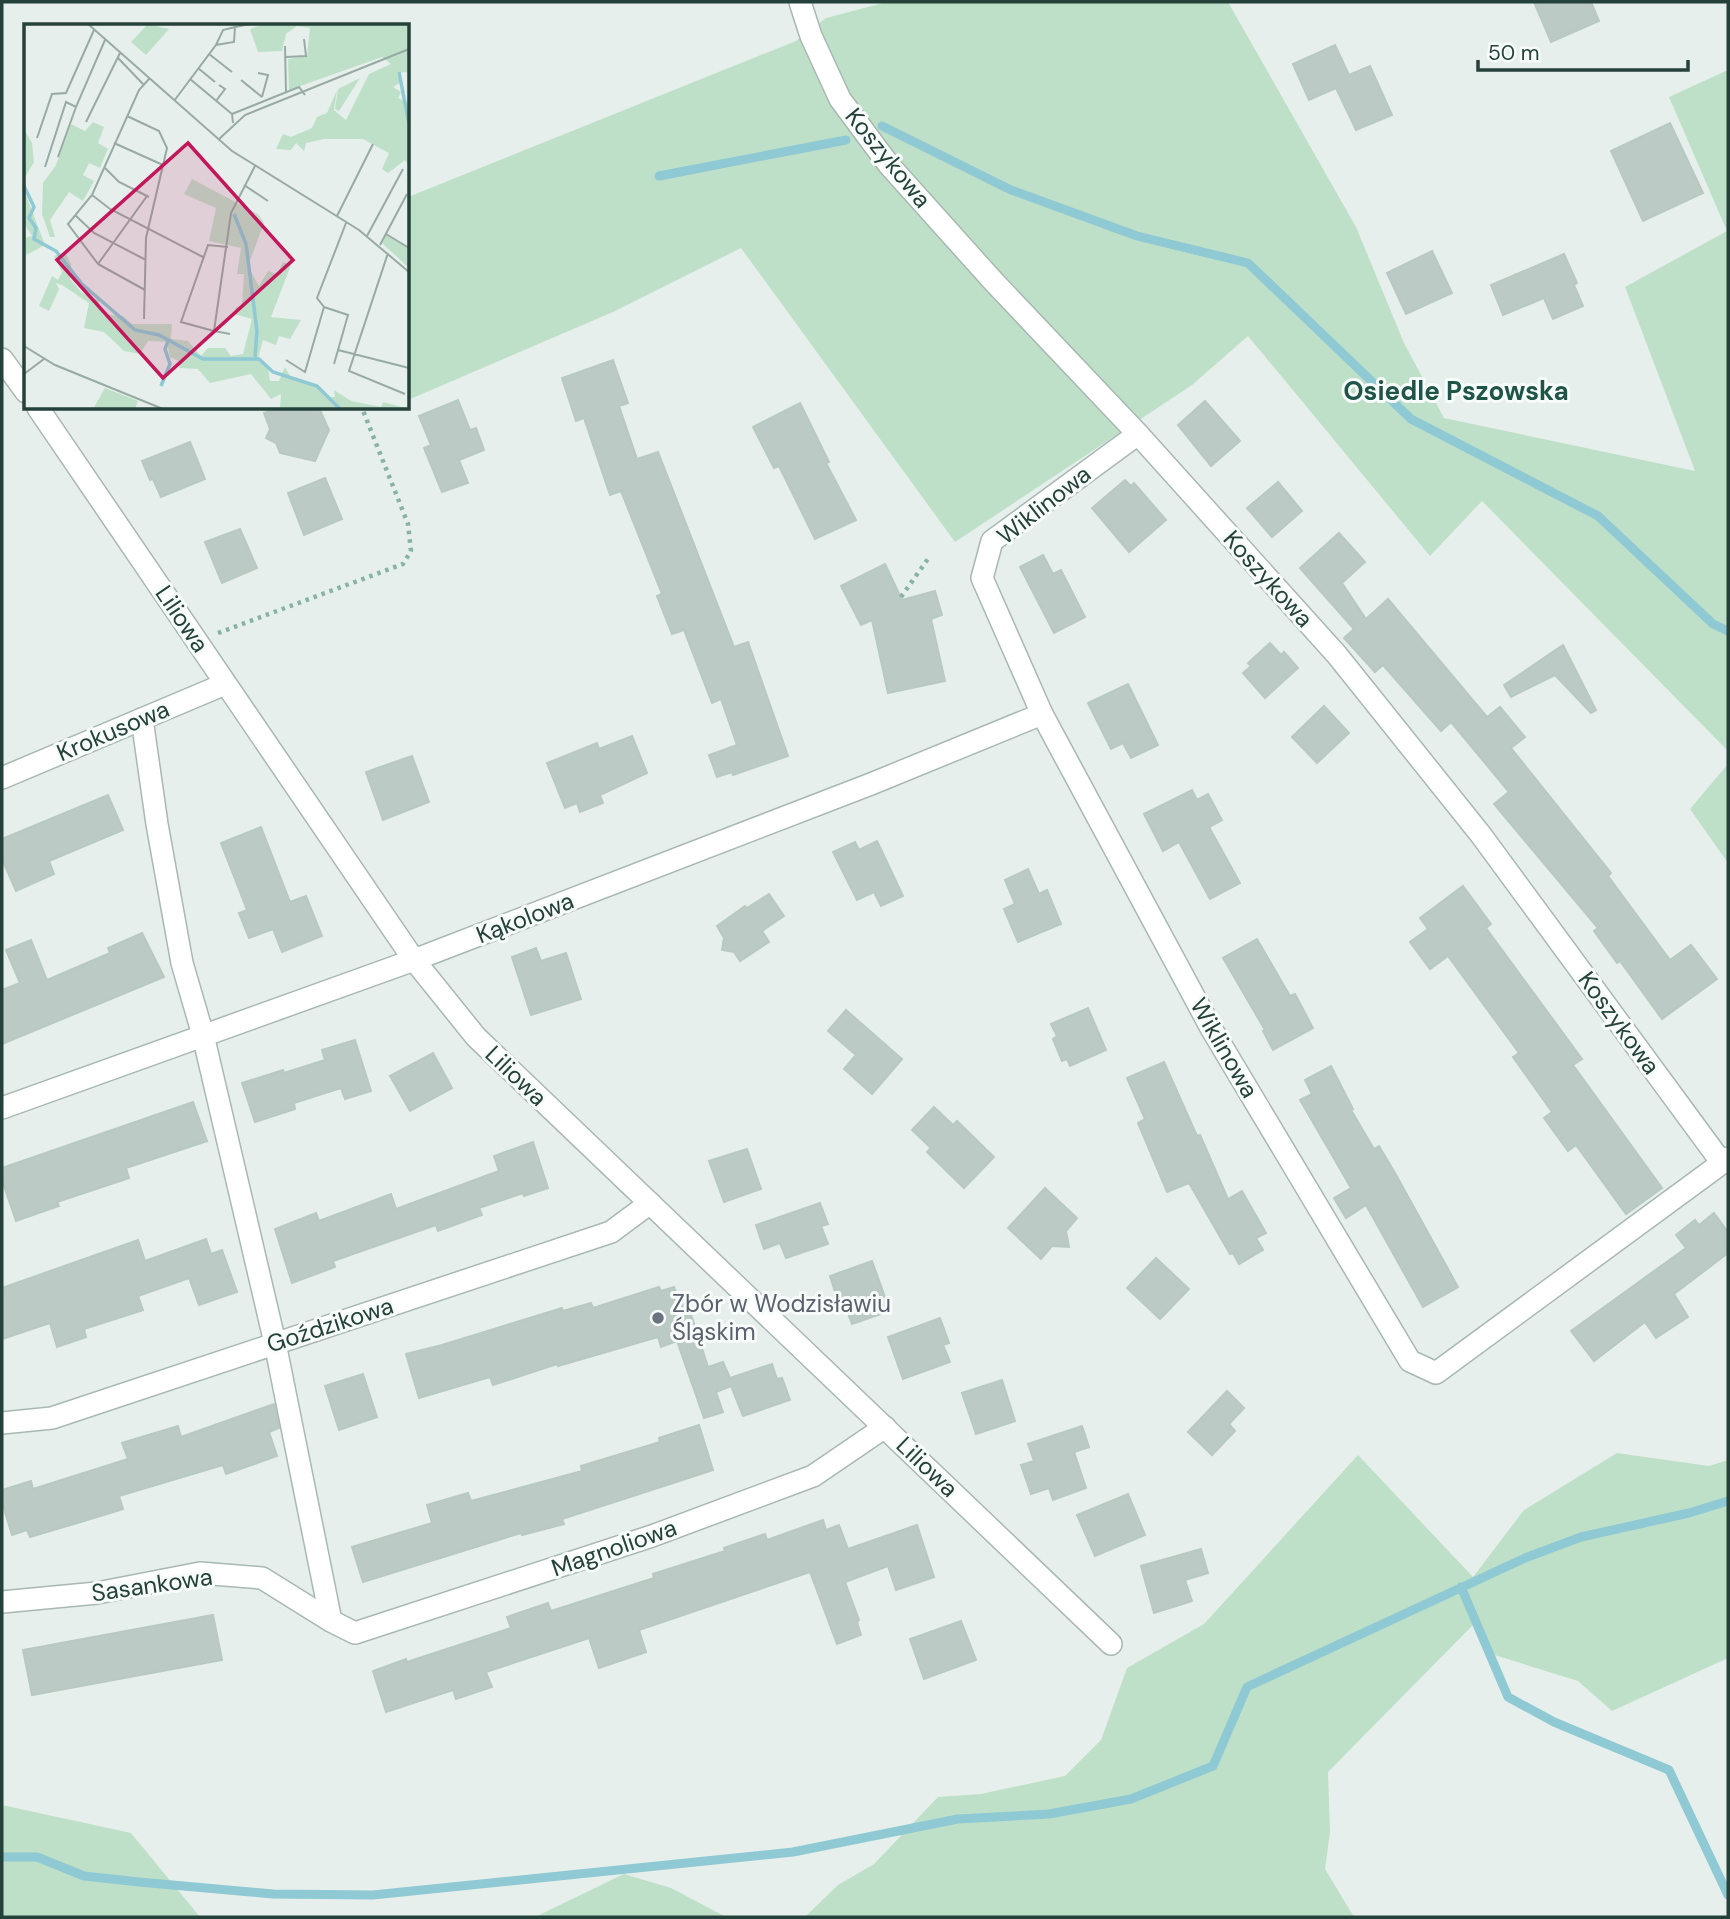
<svg xmlns="http://www.w3.org/2000/svg" width="1730" height="1919" viewBox="0 0 1730 1919" font-family="'DM Sans',sans-serif">
<style>
.green{fill:#bfe0c8}
.lines{fill:none;stroke-linecap:round;stroke-linejoin:round}
.stream{stroke:#8ec9d4;stroke-width:9}
.building{fill:#bbcac4;stroke:#b8c9c2;stroke-width:2}
.minor-casing{stroke:#a8b8b2;stroke-width:24}
.path{stroke:#86b3a5;stroke-width:4.5;stroke-dasharray:3.5 5;stroke-linecap:butt}
.minor{stroke:#fff;stroke-width:21}
.worship-dot{fill:#6b7280;stroke:#f7fbf9;stroke-width:2.5}
.labels{text-anchor:middle;stroke-width:6;stroke-linejoin:round;paint-order:stroke}
.street-label{font-size:24px;fill:#24423a;stroke:#f7fbf9}
.worship-label{font-size:24px;fill:#5b616d;stroke:#f7fbf9;text-anchor:start}
.neighbourhood-label{font-size:26px;font-weight:bold;fill:#1f5548;stroke:#f7fbf9}
.inset-river{fill:none;stroke:#8ec9d4;stroke-width:3.5}
.inset-road{fill:none;stroke:#98aaa4;stroke-width:2}
.view{fill:#c2185b;fill-opacity:0.15;stroke:#c2185b;stroke-width:3.5}
.inset-edge{fill:none;stroke:#24423a;stroke-width:3.5}
</style>
<rect width="100%" height="100%" fill="#e6efeb"/>
<g class="green">
<polygon points="887,2 1228,2 1356,227 1404,343 1444,418 1695,471 1625,287 1727,231 1669,97 1728,70 1728,751 1482,501 1430,556 1248,336 1192,385 955,542 741,248 613,312 408,400 408,197 796,41 826,18"/>
<polygon points="1728,764 1728,863 1690,809"/>
<polygon points="1617,1453 1709,1466 1728,1460 1728,1658 1612,1711 1578,1681 1485,1652 1473,1625 1328,1772 1330,1832 1325,1869 1354,1917 805,1917 838,1885 874,1864 938,1797 981,1794 1065,1776 1101,1740 1127,1668 1204,1624 1358,1455 1473,1577 1524,1510"/>
<polygon points="2,1805 131,1833 200,1917 2,1917"/>
<polygon points="624,1874 671,1888 726,1917 535,1917"/>
</g>
<g class="lines">
<g class="stream">
<polyline points="882,126 1011,190 1137,236 1248,263 1411,419 1598,516 1713,624 1728,631"/>
<polyline points="659,176 846,140"/>
<polyline points="1461,1587 1508,1697 1554,1722 1669,1770 1728,1895"/>
<polyline points="2,1857 37,1857 84,1876 139,1882 273,1894 373,1895 793,1852 958,1819 1049,1814 1131,1799 1213,1766 1247,1687 1525,1558 1581,1537 1689,1513 1728,1501"/>
</g>
</g>
<g class="building">
<polygon points="1534,2 1591,2 1599,21 1551,42"/>
<polygon points="1335,45 1349,75 1370,66 1392,115 1356,130 1336,88 1309,100 1293,64"/>
<polygon points="1670,123 1703,193 1643,221 1611,151"/>
<polygon points="1432,251 1452,293 1406,314 1387,273"/>
<polygon points="1564,254 1577,283 1574,285 1583,306 1553,319 1544,298 1503,315 1491,285"/>
<polygon points="613,360 628,403 619,406 637,459 658,452 734,647 748,642 788,756 733,775 732,772 717,777 709,755 737,745 721,699 712,703 684,630 672,634 657,596 662,594 621,491 610,495 584,418 576,421 562,378"/>
<polygon points="458,400 470,430 476,428 484,450 459,460 468,483 442,492 424,448 431,445 419,416"/>
<polygon points="1205,401 1240,441 1211,466 1178,425"/>
<polygon points="800,403 829,462 826,463 856,520 815,539 779,466 774,468 753,427"/>
<polygon points="277,408 319,408 329,430 315,461 280,453 276,443 266,438 270,429 264,413"/>
<polygon points="190,442 205,479 161,497 153,479 150,480 142,461"/>
<polygon points="325,478 342,519 304,535 288,493"/>
<polygon points="1125,480 1131,486 1134,483 1166,520 1129,552 1092,508"/>
<polygon points="1278,482 1302,511 1272,537 1247,508"/>
<polygon points="240,529 257,568 222,583 205,542"/>
<polygon points="1339,533 1365,562 1342,583 1366,619 1388,599 1487,717 1500,707 1525,737 1511,748 1611,873 1608,876 1670,960 1691,945 1717,979 1662,1019 1620,961 1617,963 1594,931 1598,928 1494,804 1509,792 1451,722 1441,731 1383,665 1375,672 1344,638 1354,629 1300,568"/>
<polygon points="1043,555 1053,574 1061,570 1085,617 1054,633 1020,567"/>
<polygon points="885,564 902,600 935,591 942,615 931,619 945,681 888,693 872,620 861,625 841,586"/>
<polygon points="1270,643 1281,655 1284,652 1298,668 1265,698 1243,673 1251,666 1248,663"/>
<polygon points="1563,645 1596,710 1591,713 1555,675 1511,697 1504,685"/>
<polygon points="1128,684 1158,745 1131,758 1123,743 1111,749 1088,703"/>
<polygon points="1324,706 1349,733 1317,763 1292,737"/>
<polygon points="632,736 647,773 600,795 603,803 580,812 577,803 565,808 547,763 597,743 599,749"/>
<polygon points="412,756 429,802 383,820 366,772"/>
<polygon points="1192,790 1197,800 1208,794 1222,820 1209,827 1240,883 1210,899 1179,842 1163,851 1144,814"/>
<polygon points="108,795 123,830 49,861 54,874 16,891 2,859 2,839"/>
<polygon points="261,827 290,902 306,896 322,936 282,952 273,929 249,938 239,913 247,910 221,843"/>
<polygon points="877,841 903,896 881,906 874,892 857,900 833,852 855,842 859,850"/>
<polygon points="1028,869 1039,894 1047,890 1061,924 1018,942 1004,909 1015,904 1005,880"/>
<polygon points="1463,886 1491,924 1486,928 1582,1059 1573,1065 1662,1188 1626,1214 1576,1145 1568,1151 1544,1118 1552,1112 1513,1057 1519,1053 1448,956 1430,969 1410,942 1428,929 1420,918"/>
<polygon points="769,894 784,916 762,931 769,942 740,961 734,952 722,950 724,938 717,926 745,906 747,908"/>
<polygon points="142,933 164,977 2,1044 2,990 20,983 6,950 31,940 47,980 110,953 108,948"/>
<polygon points="1257,939 1290,996 1295,994 1313,1028 1273,1050 1263,1031 1265,1030 1223,958"/>
<polygon points="536,948 541,961 566,953 581,999 531,1015 512,957"/>
<polygon points="1088,1008 1106,1050 1070,1066 1067,1059 1062,1061 1053,1039 1057,1036 1051,1024"/>
<polygon points="846,1010 902,1059 872,1094 844,1069 856,1055 828,1031"/>
<polygon points="355,1040 371,1091 345,1099 341,1088 294,1103 295,1109 255,1122 242,1083 283,1070 284,1073 325,1060 322,1050"/>
<polygon points="433,1053 452,1088 410,1111 390,1076"/>
<polygon points="1164,1062 1197,1136 1200,1135 1228,1199 1242,1191 1266,1233 1256,1238 1263,1250 1239,1264 1233,1253 1230,1254 1189,1183 1167,1192 1138,1123 1145,1119 1127,1078"/>
<polygon points="1331,1066 1353,1109 1351,1110 1374,1149 1379,1146 1395,1173 1458,1287 1423,1307 1366,1205 1346,1218 1334,1198 1351,1188 1300,1100 1312,1094 1305,1080"/>
<polygon points="193,1102 207,1141 126,1168 129,1178 57,1202 59,1206 16,1221 2,1180 2,1168"/>
<polygon points="934,1107 953,1125 957,1121 994,1157 964,1188 927,1152 931,1148 912,1130"/>
<polygon points="533,1142 548,1188 524,1196 523,1193 479,1208 482,1215 438,1231 436,1225 333,1261 335,1267 292,1283 275,1229 316,1213 319,1221 391,1194 396,1209 499,1171 494,1156"/>
<polygon points="747,1149 761,1189 724,1202 709,1161"/>
<polygon points="1045,1188 1077,1218 1066,1231 1069,1247 1052,1246 1041,1259 1008,1228"/>
<polygon points="820,1203 828,1224 821,1226 828,1244 786,1258 780,1243 764,1249 756,1225"/>
<polygon points="1714,1213 1728,1232 1728,1253 1674,1294 1688,1317 1656,1338 1645,1322 1594,1361 1571,1331 1686,1248 1676,1235 1695,1220 1699,1225"/>
<polygon points="206,1239 211,1254 222,1250 237,1292 199,1305 189,1278 138,1296 143,1310 84,1329 86,1337 57,1347 50,1323 2,1339 2,1288 138,1240 145,1261"/>
<polygon points="1156,1258 1189,1289 1160,1319 1127,1288"/>
<polygon points="872,1261 890,1311 852,1324 842,1297 837,1298 830,1276"/>
<polygon points="659,1287 661,1291 674,1287 679,1302 686,1299 708,1367 723,1362 730,1378 772,1364 777,1379 782,1378 790,1400 743,1416 731,1386 716,1392 723,1412 704,1418 677,1341 661,1347 658,1337 558,1366 557,1364 493,1385 490,1377 419,1398 406,1354 442,1345 562,1308 563,1311 591,1303 593,1308"/>
<polygon points="940,1318 949,1343 943,1345 950,1362 903,1379 888,1337"/>
<polygon points="363,1374 377,1417 339,1430 325,1386"/>
<polygon points="1002,1380 1015,1421 976,1434 962,1393"/>
<polygon points="1227,1391 1244,1408 1229,1424 1235,1431 1212,1455 1188,1432"/>
<polygon points="274,1404 279,1428 269,1432 277,1456 226,1474 223,1465 119,1496 123,1509 84,1521 30,1537 27,1530 12,1535 2,1502 2,1490 31,1481 33,1489 128,1459 122,1443 178,1426 181,1437"/>
<polygon points="699,1425 713,1470 562,1519 564,1524 522,1535 521,1533 363,1582 352,1547 432,1523 427,1505 468,1493 471,1501 582,1471 581,1466 660,1442 659,1438"/>
<polygon points="1082,1426 1089,1447 1074,1452 1086,1488 1053,1500 1049,1488 1031,1494 1021,1465 1034,1461 1028,1444"/>
<polygon points="1128,1494 1145,1535 1095,1556 1077,1515"/>
<polygon points="823,1520 826,1530 839,1525 848,1549 917,1525 934,1577 896,1590 888,1566 845,1582 859,1620 857,1622 861,1635 837,1644 810,1572 639,1630 646,1652 599,1668 589,1638 486,1672 492,1687 456,1699 453,1690 386,1712 373,1671 406,1659 407,1662 511,1628 507,1617 548,1603 551,1611 654,1578 653,1574 725,1551 724,1548 765,1534 767,1540"/>
<polygon points="1201,1549 1208,1573 1185,1580 1192,1601 1154,1613 1141,1566"/>
<polygon points="213,1615 222,1660 32,1695 23,1650"/>
<polygon points="961,1621 976,1660 924,1679 910,1639"/>
</g>
<g class="lines">
<g class="minor-casing">
<g id="minor">
<polyline points="800,2 811,36 840,99 889,165 994,282 1138,434 1337,655 1481,835 1722,1163 1728,1158"/>
<polyline points="2,359 26,392"/>
<polyline points="38,408 414,960 476,1037 1111,1644"/>
<polyline points="1138,434 992,541 982,578 1042,714 1211,1028 1410,1361 1436,1373 1722,1163"/>
<polyline points="142,719 157,824 182,963 203,1035 275,1343 331,1621"/>
<polyline points="2,778 225,684"/>
<polyline points="2,1108 414,960 871,784 1042,714"/>
<polyline points="2,1423 52,1418 611,1232 650,1203"/>
<polyline points="2,1602 97,1593 200,1573 262,1578 331,1621 355,1633 652,1536 813,1476 885,1427"/>
</g>
</g>
<g class="path">
<polyline points="901,597 930,556"/>
<polyline points="218,633 403,564 411,551 408,524 362,408"/>
</g>
<use href="#minor" class="minor"/>
</g>
<circle class="worship-dot" cx="658" cy="1318" r="7"/>
<g class="labels">
<g class="street-label">
<text transform="translate(888 158) rotate(51)" y="8">Koszykowa</text>
<text transform="translate(1044 505) rotate(-38)" y="8">Wiklinowa</text>
<text transform="translate(1268 579) rotate(48)" y="8">Koszykowa</text>
<text transform="translate(182 619) rotate(56)" y="8">Liliowa</text>
<text transform="translate(113 731) rotate(-23)" y="8">Krokusowa</text>
<text transform="translate(525 918) rotate(-21)" y="8">Kąkolowa</text>
<text transform="translate(1619 1023) rotate(54)" y="8">Koszykowa</text>
<text transform="translate(1224 1048) rotate(60)" y="8">Wiklinowa</text>
<text transform="translate(516 1076) rotate(44)" y="8">Liliowa</text>
<text transform="translate(330 1325) rotate(-18)" y="8">Goździkowa</text>
<text transform="translate(927 1467) rotate(44)" y="8">Liliowa</text>
<text transform="translate(614 1548) rotate(-19)" y="8">Magnoliowa</text>
<text transform="translate(152 1585) rotate(-8)" y="8">Sasankowa</text>
</g>
<g class="worship-label">
<text x="672" y="1312">Zbór w Wodzisławiu<tspan x="672" dy="28">Śląskim</tspan></text>
</g>
<g class="neighbourhood-label">
<text x="1456" y="400">Osiedle Pszowska</text>
</g>
</g>
<g transform="translate(24 24)">
<rect width="385" height="385" fill="#e6efeb"/>
<path d="M124,0L145,5L122,31L107,18ZM240,0H385V56L383,48L373,49L376,59L369,63L377,68L374,74L384,79L385,142L381,136L364,149L358,145L365,129L339,115H300L282,119L280,127L272,119L267,126L252,125L259,110L267,113L288,104L293,93L303,89L313,66L310,86L322,96L345,50L367,40L358,33L265,66L264,35L283,32L286,4L273,2L262,10L258,27L234,28L226,5ZM336,54L315,87L311,85L314,65ZM69,98L80,103L74,119L84,125L76,144L65,139L59,151L70,157L59,177L45,168L26,196L31,213H26L18,190L19,159L32,141L47,100L61,107ZM0,105L8,119L10,138L1,153ZM168,155L234,190L240,199L224,242L235,262L244,247L253,250L259,238L267,241L247,293L277,296L266,315L255,312L252,321L239,316L234,334L244,344L246,357H255L261,343L266,352L290,360L302,373H311L310,366L327,377L357,383L359,378L385,385H256L257,370L247,375L227,350L186,359L174,345L155,344L157,338L146,333L143,318L124,317L116,330L100,327L80,308L60,304L65,279L38,261L32,259L35,265L25,287L15,282L28,252L34,256L38,248L30,232L41,228L47,240L46,255L58,269L74,276L79,290L99,292L108,300H148L147,315L164,317L177,332L184,324H201L207,332L219,330L228,295L210,290L212,283L218,282L220,250H213L217,224L185,217L192,184L160,170ZM0,166L21,221L2,231L0,214L8,212L0,200ZM362,211L385,225V244L358,219ZM81,364L114,377L111,385H69Z" fill="#bfe0c8"/>
<path class="inset-river" d="M375,48L385,100M0,162L10,183L5,194L12,204L10,215L32,227L58,260L111,306L135,311L179,335H235L249,348L293,362L316,385M210,190L222,220L233,307L231,333M137,362L146,340L141,325L144,317"/>
<path class="inset-road" d="M64,0L208,127L335,206L385,248M192,21L199,6L211,3M261,22L262,69M185,30L208,48M261,33L282,32L280,15M94,34L119,60M174,44L191,58M234,49L244,51L238,73M166,55L208,90M217,56L238,73M150,77L192,21L210,18L211,3L226,0M192,77L201,65L195,61M103,92L135,107L143,124L122,214L120,295M62,98L96,29M209,99L208,90L275,63L281,71M13,114L28,70L42,69L70,6M194,116L221,91L385,25M90,119L139,141M34,133L52,83M21,143L42,78L52,83L81,16M80,143L95,158L125,173M220,161L244,177M68,171L86,185L179,233M51,191L70,209L122,236M313,192L349,120M362,210L385,224M343,212L379,145M356,221L383,170M364,229L325,347L381,370M74,240L44,200L68,171L115,66L125,55M74,240L123,172M74,240L121,266M300,283L324,291L310,340M190,307L157,298L184,221L204,223M206,310L190,307L207,189L231,142M0,322L31,341L139,385M314,326L385,344M262,336L281,348L300,283L293,274L322,199M0,350L20,335"/>
<path class="view" d="M164,119L269,236L139,354L33,236Z"/>
<rect width="385" height="385" class="inset-edge"/>
</g>
<rect width="1730" height="1919" fill="none" stroke="#24423a" stroke-width="7"/>
<path d="M1478 60v10h210v-10" fill="none" stroke="#24423a" stroke-width="3.5"/>
<text x="1488" y="60" font-size="21" fill="#24423a" stroke="#f7fbf9" stroke-width="5" paint-order="stroke">50 m</text>
</svg>
